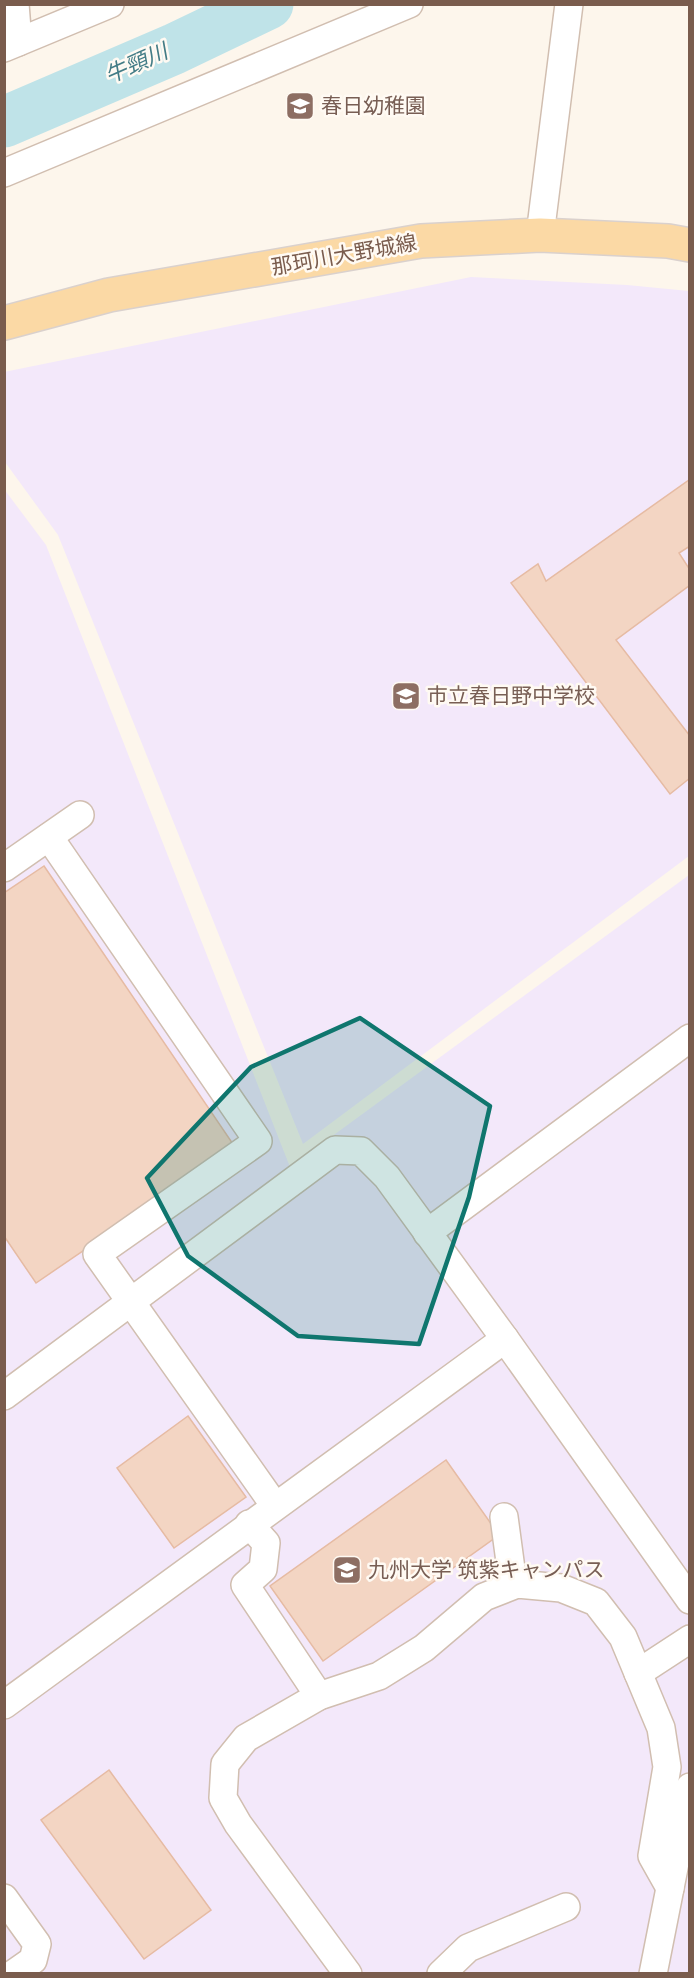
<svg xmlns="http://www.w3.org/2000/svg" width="694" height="1978" viewBox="0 0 694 1978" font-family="'Fira Sans','Noto Sans JP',sans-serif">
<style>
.education{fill:#f3e8fa}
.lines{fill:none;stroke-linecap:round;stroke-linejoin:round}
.river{stroke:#bfe3e8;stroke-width:51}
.building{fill:#f3d5c3;stroke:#e6bba3;stroke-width:1.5}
.minor-casing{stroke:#d1beb0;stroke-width:30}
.major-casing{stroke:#dad1cd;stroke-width:36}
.minor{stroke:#fff;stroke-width:27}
.major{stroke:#fbd9a5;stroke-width:33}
.marked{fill:#0f766e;fill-opacity:0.2;stroke:#0f766e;stroke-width:4.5;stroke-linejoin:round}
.labels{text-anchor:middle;stroke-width:5;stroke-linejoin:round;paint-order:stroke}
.education-label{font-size:21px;fill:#785e54;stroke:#fffaf3;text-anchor:start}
.street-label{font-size:21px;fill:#7a5c4d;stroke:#fffaf3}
.water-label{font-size:22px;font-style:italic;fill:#437c86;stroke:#fffaf3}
</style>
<rect width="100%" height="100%" fill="#fdf6ec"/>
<g class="education">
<polygon points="471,277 627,285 689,291 689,856 303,1144 58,535 5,462 4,372"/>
<polygon points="4,489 46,545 290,1167 689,875 689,1973 5,1973"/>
</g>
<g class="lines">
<polyline class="river" points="4,122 174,49 268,4"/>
</g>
<g class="building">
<polygon points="689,480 690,546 679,553 690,570 690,585 616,640 690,736 690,778 670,794 511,583 538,564 546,581"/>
<polygon points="44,866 235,1147 36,1283 4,1236 4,893"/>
<polygon points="188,1416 246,1497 174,1548 117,1468"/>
<polygon points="446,1460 499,1535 323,1661 270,1586"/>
<polygon points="109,1770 211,1910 144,1959 41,1820"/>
</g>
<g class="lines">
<g class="minor-casing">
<g id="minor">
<polyline points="15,4 18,42"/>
<polyline points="4,48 110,4"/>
<polyline points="4,173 409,4"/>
<polyline points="540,235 569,4"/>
<polyline points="49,837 258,1141 97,1254 275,1506"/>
<polyline points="4,868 80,815"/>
<polyline points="427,1233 690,1038"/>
<polyline points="4,1396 335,1150 361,1151 387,1177 505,1339 690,1600"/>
<polyline points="504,1517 511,1569 517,1584"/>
<polyline points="249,1524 266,1543 263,1569 245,1585 319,1696"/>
<polyline points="638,1673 690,1639"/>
<polyline points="4,1705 505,1339"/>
<polyline points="4,1898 37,1944 33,1960 13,1974"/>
<polyline points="348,1974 238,1824 223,1798 225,1764 246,1738 319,1696 379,1676 424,1648 484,1597 517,1584 561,1588 596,1602 623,1637 661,1728 667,1767 652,1856 670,1888"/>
<polyline points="441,1974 468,1948 566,1907"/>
<polyline points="653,1974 690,1787"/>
</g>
</g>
<g class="major-casing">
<polyline id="major" points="4,323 109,295 421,241 540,235 668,241 690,245"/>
</g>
<use href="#minor" class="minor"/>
<use href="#major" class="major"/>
</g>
<path class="marked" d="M360,1018L490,1106L469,1197L419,1344L298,1336L188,1256L147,1178L251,1067Z"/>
<defs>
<g id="school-square" transform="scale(1.5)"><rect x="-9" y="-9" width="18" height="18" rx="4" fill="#8d6e63" stroke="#fffaf3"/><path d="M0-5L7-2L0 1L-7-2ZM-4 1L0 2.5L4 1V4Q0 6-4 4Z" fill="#fff"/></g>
<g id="university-square" transform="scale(1.5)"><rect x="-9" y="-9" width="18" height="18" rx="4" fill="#8d6e63" stroke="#fffaf3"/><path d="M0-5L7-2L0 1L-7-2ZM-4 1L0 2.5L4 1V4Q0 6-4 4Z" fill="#fff"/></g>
</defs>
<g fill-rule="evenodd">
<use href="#school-square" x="300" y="106"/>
<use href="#school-square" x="406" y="696"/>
<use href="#university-square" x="347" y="1570"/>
</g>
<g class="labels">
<g class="education-label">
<text x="321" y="113">春日幼稚園</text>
<text x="427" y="703">市立春日野中学校</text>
<text x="368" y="1577">九州大学 筑紫キャンパス</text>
</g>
<g class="street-label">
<text transform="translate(344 255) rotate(-10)" y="7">那珂川大野城線</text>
</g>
<g class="water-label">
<text transform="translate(136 63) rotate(-24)" y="8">牛頸川</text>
</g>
</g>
<rect width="694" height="1978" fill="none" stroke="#7a5c4d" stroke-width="12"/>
</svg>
